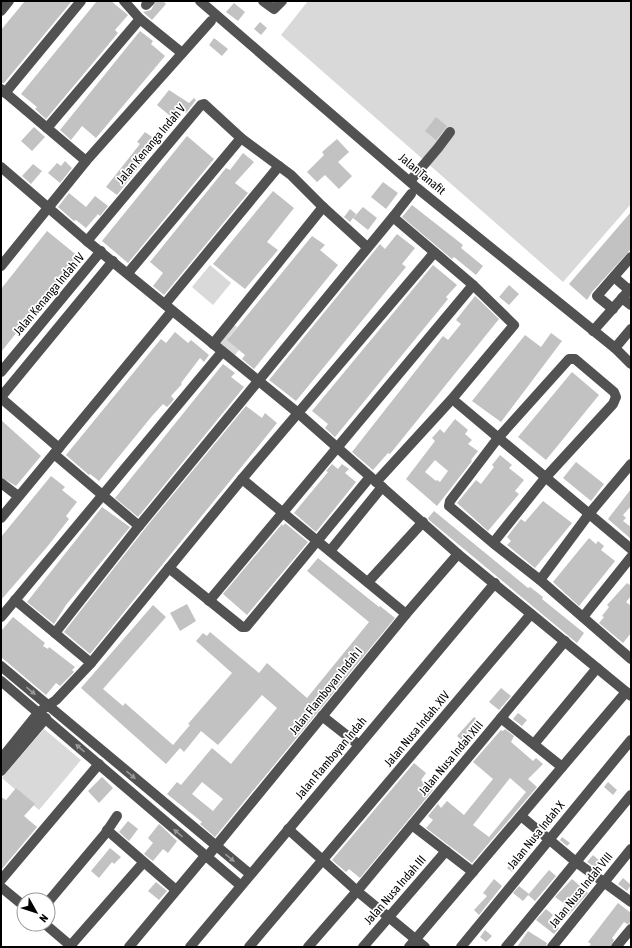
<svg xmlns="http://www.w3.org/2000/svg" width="632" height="948" viewBox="0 0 632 948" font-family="'Asap Condensed',sans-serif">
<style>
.green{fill:#d9d9d9}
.building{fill:#c2c2c2;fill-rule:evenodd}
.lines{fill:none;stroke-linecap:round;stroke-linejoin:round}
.minor{stroke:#525252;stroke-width:10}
.oneway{fill:#979797}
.labels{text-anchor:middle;stroke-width:3.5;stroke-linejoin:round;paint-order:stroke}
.street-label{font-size:12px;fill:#000;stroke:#fff}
</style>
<rect width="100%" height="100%" fill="#fff"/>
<g class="green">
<polygon points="308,1 631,1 631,204 563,282 281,35"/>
<polygon points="210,265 231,283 213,305 192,287"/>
<polygon points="231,323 237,327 229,337 241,347 233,358 215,343"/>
<polygon points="44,729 81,760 39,810 2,778"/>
</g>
<g class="building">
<polygon points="25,1 72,1 4,83 1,83 1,30"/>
<polygon points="97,1 111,1 128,15 115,30 118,33 46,119 35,109 37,107 21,94"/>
<polygon points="156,1 163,1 166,4 152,20 143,12 151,10"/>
<polygon points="234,3 245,12 238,21 226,12"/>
<polygon points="260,22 267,28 261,35 254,29"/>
<polygon points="140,31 153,41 151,44 165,56 96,138 82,126 71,140 60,130"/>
<polygon points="214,38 228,49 222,56 209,45"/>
<polygon points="169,90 189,103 194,98 196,100 186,113 182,110 174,119 157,105"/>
<polygon points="436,117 447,126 436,140 425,131"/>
<polygon points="34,127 45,137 32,151 21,141"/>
<polygon points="145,132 159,142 117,195 106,187 140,144 137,142"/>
<polygon points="187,136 214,159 128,263 102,241"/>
<polygon points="337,139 349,152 338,162 352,176 339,189 325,175 317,182 307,172 324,155 322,152"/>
<polygon points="243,153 254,162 235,183 248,193 164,295 153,286 163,273 150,262 226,168 230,170"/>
<polygon points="65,161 72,168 60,183 48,173 57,163 61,166"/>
<polygon points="33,164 42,171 31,184 22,176"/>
<polygon points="383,182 398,193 386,209 371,197"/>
<polygon points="273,191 294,208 267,242 278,250 245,289 213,264"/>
<polygon points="69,193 86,207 95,196 108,206 100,216 98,214 86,228 76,220 74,221 58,207"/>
<polygon points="412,205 463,245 461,248 483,266 476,275 454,257 452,259 402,217"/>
<polygon points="363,207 377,218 368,230 353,218"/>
<polygon points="350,209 356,214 350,222 344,217"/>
<polygon points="631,212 631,249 592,292 587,300 569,284"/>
<polygon points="47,231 79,257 57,282 1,352 1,289"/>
<polygon points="397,234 415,248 402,264 406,267 296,401 269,380 380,244 385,249"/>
<polygon points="312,236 325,245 320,250 338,265 254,369 242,359 245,355 227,340"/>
<polygon points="433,265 457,285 446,297 448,299 335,437 325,428 328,424 312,411"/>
<polygon points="509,285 519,294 509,305 499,297"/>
<polygon points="475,296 499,319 390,454 388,453 373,470 352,452 443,336 448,340 461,324 456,320"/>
<polygon points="175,332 188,343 191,340 209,355 204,362 200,358 181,383 182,384 171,396 174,399 172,402 167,407 163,404 152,416 99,481 90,474 89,475 66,455 161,339 166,343"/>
<polygon points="551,333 562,341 501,422 472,401 525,335 541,347"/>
<polygon points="223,364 235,373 231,377 244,387 138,517 115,498"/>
<polygon points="572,372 599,395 546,460 518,437"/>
<polygon points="246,406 262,418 265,413 277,423 90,654 64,632 147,526"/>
<path d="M455,419L468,430L465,434L472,440L468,444L478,451L471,460L472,461L437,506L406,479L435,441L432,438L440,429L444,433ZM435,460L448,471L440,482L437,480L436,481L425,472Z"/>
<polygon points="1,420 41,456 16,486 1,477"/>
<polygon points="500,455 512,465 509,468 524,480 515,491 519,494 488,531 457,503 476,480 481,484 494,467 492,465"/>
<polygon points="576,462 604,484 591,501 563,478"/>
<polygon points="332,464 338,469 342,464 349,469 345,473 356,482 316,532 294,513 328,472 326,471"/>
<polygon points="51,476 65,487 62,490 77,502 66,516 69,519 47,547 1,600 1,537"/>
<polygon points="631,489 631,506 623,515 626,518 623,521 631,527 631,539 608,519"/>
<polygon points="543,501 572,523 535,568 507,545 511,541 507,537 521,519 525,522"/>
<polygon points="102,507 130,527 66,605 54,624 27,602"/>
<polygon points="434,511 528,588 530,587 543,597 542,599 584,633 577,643 429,520 428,518"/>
<polygon points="285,523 308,542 247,615 223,594 282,524 283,526"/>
<polygon points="589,538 596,544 598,541 604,546 601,550 615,561 579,606 553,582"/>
<path d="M318,558L379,607L380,606L395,618L215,837L200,824L202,822L167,794L177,782L181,785L212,748L231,764L277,708L262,695L218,745L201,731L184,752L180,748L166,764L81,688L153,605L166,617L103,689L123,706L125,703L173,745L190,725L188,724L232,673L196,641L203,633L207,636L210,632L259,673L267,663L307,698L369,622L307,571ZM202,782L223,799L213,811L192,794Z"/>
<polygon points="627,583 631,586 631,596 626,602 631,606 631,633 623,643 599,623 604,617 602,616 609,607 607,605"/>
<polygon points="187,604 196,621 180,631 170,613"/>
<polygon points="13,617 45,643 43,646 48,649 49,647 75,667 72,670 74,672 60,686 56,683 46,695 1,657 1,631"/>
<polygon points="501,688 511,696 499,710 489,702"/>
<polygon points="518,713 527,720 522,726 513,719"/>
<polygon points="474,717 483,725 468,746 457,736"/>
<path d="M505,729L514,736L511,742L533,761L536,758L543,764L528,779L537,787L472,863L426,828L433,820L428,816L438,804L441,808L447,801L464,815L493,779L473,762L501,730L503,731ZM510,778L526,792L489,837L473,825Z"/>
<polygon points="414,763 426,773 421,780 433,790 360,878 349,869 346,872 332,860"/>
<polygon points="102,777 113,788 99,803 88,791"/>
<polygon points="608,782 617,790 613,795 604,787"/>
<polygon points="16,788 35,804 24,816 37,827 1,870 1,797 6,800"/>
<polygon points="128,821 138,829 129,841 119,832"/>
<polygon points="159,824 177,841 168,853 163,849 153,861 144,854 153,843 148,838"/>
<polygon points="562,837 570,843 567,846 560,840"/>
<polygon points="110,848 121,857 114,864 112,862 99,878 91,871"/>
<polygon points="593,855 601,862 596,868 587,862"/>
<polygon points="513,861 518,865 512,872 507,868"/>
<polygon points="549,870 556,876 535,901 528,895"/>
<polygon points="623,878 631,885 627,891 618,884"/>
<polygon points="494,879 502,886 479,915 474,910 487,896 483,893"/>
<polygon points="572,879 588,893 568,916 560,910 565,904 555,897"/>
<polygon points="156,882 167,891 159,900 148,891"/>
<polygon points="519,886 529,894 523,901 513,893"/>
<polygon points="618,903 631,913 631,923 627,924 624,922 612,938 614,940 610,947 588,947 591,944 588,942"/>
<polygon points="546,909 553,915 549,920 559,928 554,934 536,920"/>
<polygon points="485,930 492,936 486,942 480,937"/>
<polygon points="528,931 547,943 546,947 517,947"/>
</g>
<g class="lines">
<g class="minor">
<polyline points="124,1 140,19 182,53"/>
<polyline points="200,1 417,188 615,348 631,364"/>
<polyline points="263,1 274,9 282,1"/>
<polyline points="146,5 150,1"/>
<polyline points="1,11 9,1"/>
<polyline points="1,89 86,161"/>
<polyline points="5,93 81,1"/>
<polyline points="47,128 140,19"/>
<polyline points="1,167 87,241 298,413 458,554 631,696"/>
<polyline points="410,181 438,148 450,132"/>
<polyline points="393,217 411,194"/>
<polyline points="87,241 201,105 204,104 241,138 291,175 323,207 367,247"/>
<polyline points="1,266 86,161 211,21"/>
<polyline points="128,273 241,138"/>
<polyline points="614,277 629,290"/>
<polyline points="622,298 631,305"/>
<polyline points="165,304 279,166"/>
<polyline points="613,309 597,296 631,257"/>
<polyline points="593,331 631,288"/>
<polyline points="213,344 323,207"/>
<polyline points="615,348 631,329"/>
<polyline points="1,372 101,251"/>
<polyline points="1,397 113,261"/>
<polyline points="1,398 59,448"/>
<polyline points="457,403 631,549"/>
<polyline points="54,454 139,526"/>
<polyline points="242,479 406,614"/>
<polyline points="1,483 18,496"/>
<polyline points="1,518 172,311"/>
<polyline points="493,543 545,478 613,404 616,397 614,392 575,359 569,359 498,438 450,501 449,506 493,543 540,580 631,659"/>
<polyline points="330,551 382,487"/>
<polyline points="169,568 242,627 246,627 370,477"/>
<polyline points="540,580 589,514 631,464"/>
<polyline points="368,582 423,522"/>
<polyline points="15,600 91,663"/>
<polyline points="209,601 473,285"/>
<polyline points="1,617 222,352"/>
<polyline points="583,617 631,557"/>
<polyline points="55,633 139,526 393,217 473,285 514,325 452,399 376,482"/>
<polyline points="1,666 250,874"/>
<polyline points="1,681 240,885"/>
<polyline points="322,716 359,745"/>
<polyline points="501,718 562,767"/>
<polyline points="534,744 597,668"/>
<polyline points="1,759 39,712 56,700 91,663 242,479 434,253"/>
<polyline points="1,771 46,718"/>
<polyline points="521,816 576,862 631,902"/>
<polyline points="412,825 473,872"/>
<polyline points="288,829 357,891 425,947"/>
<polyline points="107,830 176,890"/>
<polyline points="207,857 406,614 458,554"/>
<polyline points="1,880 99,764"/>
<polyline points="1,887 24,906"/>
<polyline points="48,902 105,834 117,816"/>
<polyline points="45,924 72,947"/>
<polyline points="71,945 143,863"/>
<polyline points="129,947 205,856"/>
<polyline points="190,947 495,583"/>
<polyline points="249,947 531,614"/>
<polyline points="308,947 357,891 565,641"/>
<polyline points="363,947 446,851"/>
<polyline points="409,947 626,692"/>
<polyline points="461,947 631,740"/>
<polyline points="506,947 631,795"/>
<polyline points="552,947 631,849"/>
<polyline points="616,947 631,929"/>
</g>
</g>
<defs><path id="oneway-solid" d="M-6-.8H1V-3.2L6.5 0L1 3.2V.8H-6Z"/></defs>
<g class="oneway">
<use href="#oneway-solid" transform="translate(31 691) rotate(39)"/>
<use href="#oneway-solid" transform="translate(80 748) rotate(-139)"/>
<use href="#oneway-solid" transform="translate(131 775) rotate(40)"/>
<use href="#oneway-solid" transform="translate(178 833) rotate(-139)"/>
<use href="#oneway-solid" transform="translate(230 858) rotate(39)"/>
</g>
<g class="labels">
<g class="street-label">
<text transform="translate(151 144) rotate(-50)" y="4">Jalan Kenanga Indah V</text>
<text transform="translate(422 174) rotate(40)" y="4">Jalan Tanafit</text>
<text transform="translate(49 294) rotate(-50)" y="4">Jalan Kenanga Indah IV</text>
<text transform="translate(326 691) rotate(-51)" y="4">Jalan Flamboyan Indah I</text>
<text transform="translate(417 729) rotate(-50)" y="4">Jalan Nusa Indah. XIV</text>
<text transform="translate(331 758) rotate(-50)" y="4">Jalan Flamboyan Indah</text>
<text transform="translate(451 758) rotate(-50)" y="4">Jalan Nusa Indah XIII</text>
<text transform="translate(536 835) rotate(-51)" y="4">Jalan Nusa Indah X</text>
<text transform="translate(395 890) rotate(-49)" y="4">Jalan Nusa Indah III</text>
<text transform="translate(581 890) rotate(-51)" y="4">Jalan Nusa Indah VIII</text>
</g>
</g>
<rect width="632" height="948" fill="none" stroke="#000000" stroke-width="4"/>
<g transform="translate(36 912) rotate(129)"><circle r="19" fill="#ffffff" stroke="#999999"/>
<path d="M0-3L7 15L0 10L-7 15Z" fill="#000000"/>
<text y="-6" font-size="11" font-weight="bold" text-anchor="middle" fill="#000000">N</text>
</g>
</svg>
